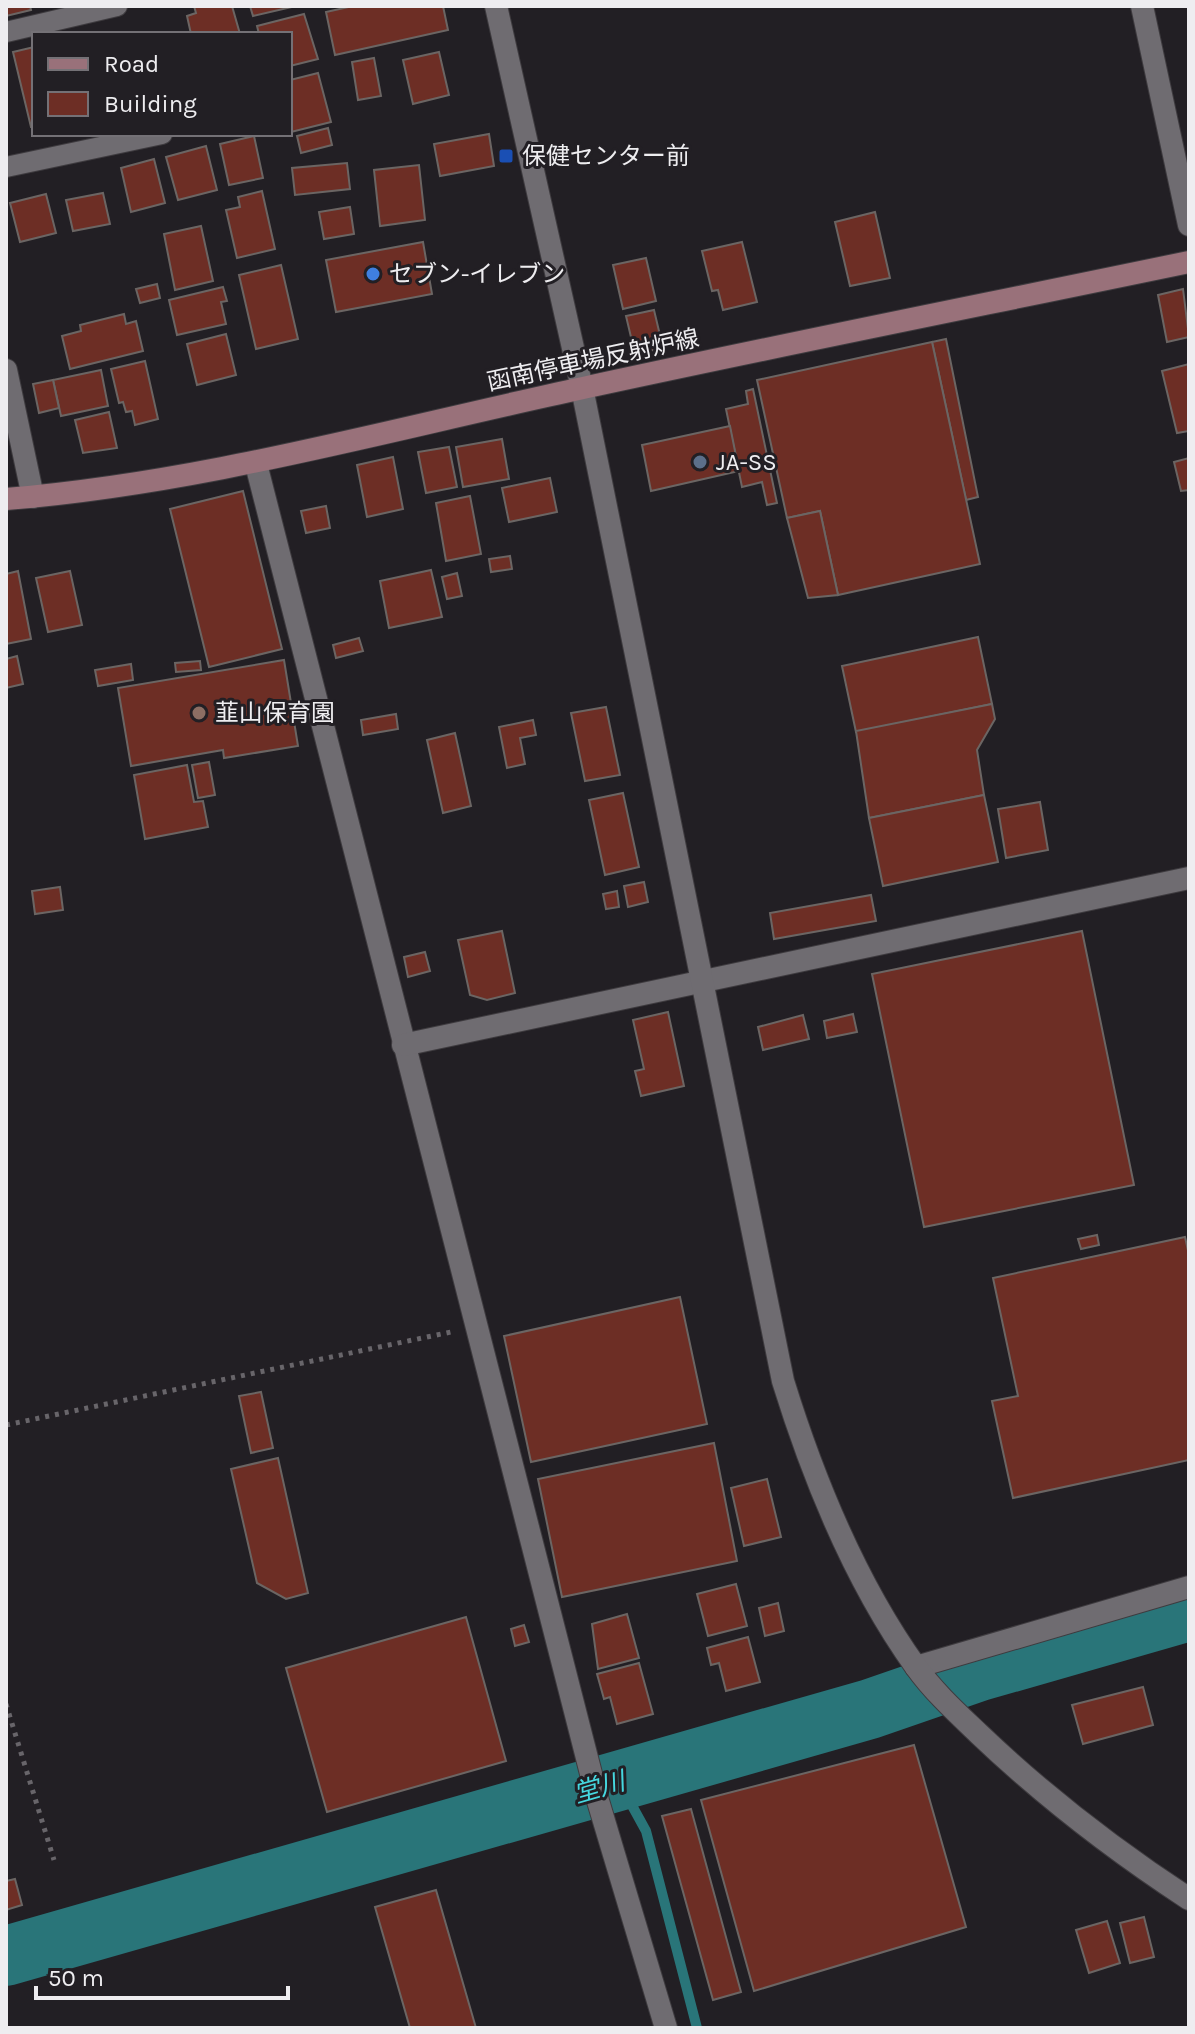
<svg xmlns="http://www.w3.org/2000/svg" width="1195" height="2034" viewBox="0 0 1195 2034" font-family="Karla,'Noto Sans JP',sans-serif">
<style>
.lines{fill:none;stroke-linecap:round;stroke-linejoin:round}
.stream{stroke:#297579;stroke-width:10}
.river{stroke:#297579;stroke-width:60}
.building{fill:#6d2e25;stroke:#6b6563;stroke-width:2}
.service-casing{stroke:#3e3b3f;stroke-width:22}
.minor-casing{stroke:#3e3b3f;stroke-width:24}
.tertiary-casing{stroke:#3e3b3f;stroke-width:24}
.secondary-casing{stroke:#3e3b3f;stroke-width:24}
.path{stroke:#68656a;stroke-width:5;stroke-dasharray:4 6;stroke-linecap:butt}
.service{stroke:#6f6c71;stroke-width:20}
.minor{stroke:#6f6c71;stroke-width:22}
.tertiary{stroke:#6f6c71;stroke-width:22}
.secondary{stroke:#99717a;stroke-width:22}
.transit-dot{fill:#1a4fb4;stroke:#221f24;stroke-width:3}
.shop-dot{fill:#3f7fe0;stroke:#221f24;stroke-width:3}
.service-dot{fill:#5c6f8a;stroke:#221f24;stroke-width:3}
.education-dot{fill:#8d6e63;stroke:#221f24;stroke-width:3}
.labels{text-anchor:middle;stroke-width:6;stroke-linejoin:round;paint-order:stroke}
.poi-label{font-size:24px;fill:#eeedf0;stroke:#221f24;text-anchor:start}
.street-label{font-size:24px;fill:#eeedf0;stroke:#221f24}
.water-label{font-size:26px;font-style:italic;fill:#46d8e0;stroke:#221f24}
</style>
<rect width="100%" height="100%" fill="#221f24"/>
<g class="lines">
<polyline class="stream" points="618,1780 646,1831 697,2028"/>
<polyline class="river" points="6,1956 870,1709 980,1671 1189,1611"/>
</g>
<g class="building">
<polygon points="6,6 30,6 31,10 6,16"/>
<polygon points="194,6 232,6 240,34 191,34 187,16 196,13"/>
<polygon points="250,6 296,6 253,16"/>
<polygon points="353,6 443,6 448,30 335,55 326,12"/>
<polygon points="304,14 318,59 290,66 290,34 259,34 257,26"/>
<polygon points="34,47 34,127 31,127 13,52"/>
<polygon points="439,52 449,95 413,104 403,60"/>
<polygon points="374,58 381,96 358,100 352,62"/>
<polygon points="318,73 331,122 291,132 290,80"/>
<polygon points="328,128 332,145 301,153 297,136"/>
<polygon points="489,134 494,166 440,176 434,144"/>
<polygon points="254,136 263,178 229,185 220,144"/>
<polygon points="206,146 217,190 178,200 166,157"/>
<polygon points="154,159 165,203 131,212 121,168"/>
<polygon points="347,163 350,189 295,195 292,168"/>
<polygon points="419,165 425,220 380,226 374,170"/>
<polygon points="262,191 275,249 237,258 226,210 240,207 238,197"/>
<polygon points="103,193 110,224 73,231 66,200"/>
<polygon points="46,194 56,233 20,242 10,203"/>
<polygon points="350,207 354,234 324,239 319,212"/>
<polygon points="875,212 890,278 850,286 835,222"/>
<polygon points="201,226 213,281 175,290 164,234"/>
<polygon points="423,242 432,294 336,312 326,260"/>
<polygon points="742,242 757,302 723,310 718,290 712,291 702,251"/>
<polygon points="646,258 656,301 623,309 613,265"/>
<polygon points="281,265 298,339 256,349 239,275"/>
<polygon points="157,284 160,298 140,303 136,289"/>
<polygon points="223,287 227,301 221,302 226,324 177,335 169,300"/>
<polygon points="1183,289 1189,337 1167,342 1158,295"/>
<polygon points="654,310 663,348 635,354 626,316"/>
<polygon points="124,314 126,324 136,321 143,351 70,369 62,336 81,331 80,325"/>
<polygon points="226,334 236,375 197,385 187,344"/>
<polygon points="946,339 978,497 966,500 932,342"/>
<polygon points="932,342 980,564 838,595 820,511 787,518 757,380"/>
<polygon points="145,361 158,419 135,425 132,411 126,412 123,402 119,403 111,369"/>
<polygon points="1189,364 1189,431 1177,433 1162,371"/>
<polygon points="101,370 108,406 61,416 53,380"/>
<polygon points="53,380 59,408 39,413 33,384"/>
<polygon points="753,389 777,503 767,505 762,482 742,487 726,409 748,404 746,391"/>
<polygon points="109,412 117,448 83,453 75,420"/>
<polygon points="730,426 739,471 651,491 642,445"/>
<polygon points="502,439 509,479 463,487 456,447"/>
<polygon points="449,447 457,487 426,493 418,452"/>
<polygon points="393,457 403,509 367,517 357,465"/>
<polygon points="1189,458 1189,490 1181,491 1174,462"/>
<polygon points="550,478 557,512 509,522 502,488"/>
<polygon points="243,491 282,649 209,667 170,509"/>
<polygon points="470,496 481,554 446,561 436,503"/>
<polygon points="326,506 330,528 306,533 301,511"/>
<polygon points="820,511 838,595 808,598 787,518"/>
<polygon points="510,556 512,569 491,572 489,559"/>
<polygon points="431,570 442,617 389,628 380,581"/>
<polygon points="18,571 31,639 6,644 6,574"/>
<polygon points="70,571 82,625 48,632 36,578"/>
<polygon points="457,573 462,596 447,599 442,577"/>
<polygon points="978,637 992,704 856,732 842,666"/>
<polygon points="359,638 363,651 336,658 333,645"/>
<polygon points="17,656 23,684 6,688 6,659"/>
<polygon points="284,660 298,746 224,758 223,750 131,766 118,688"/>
<polygon points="200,661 201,670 176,672 175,663"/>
<polygon points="131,664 133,680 98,686 95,670"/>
<polygon points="992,704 995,719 977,750 984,795 869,818 856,731"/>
<polygon points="606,707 620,775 585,781 571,713"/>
<polygon points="396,714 398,729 363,735 361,720"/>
<polygon points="533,720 536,735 520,738 525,764 507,768 499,727"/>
<polygon points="455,733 471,806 443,813 427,740"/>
<polygon points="209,762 215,795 198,798 192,765"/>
<polygon points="187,765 194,802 203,801 208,827 145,839 134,775"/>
<polygon points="623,793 639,867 605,875 589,800"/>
<polygon points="984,795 998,862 883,886 869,818"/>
<polygon points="1040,802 1048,850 1006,858 998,809"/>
<polygon points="644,882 648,902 628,907 624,886"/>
<polygon points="60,887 63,910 35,914 32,891"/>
<polygon points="617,891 619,907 606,909 603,894"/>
<polygon points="871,895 876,921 774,939 770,913"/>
<polygon points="502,931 515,993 487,1000 470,995 458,940"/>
<polygon points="1082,931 1134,1185 924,1227 872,974"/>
<polygon points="425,952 430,971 408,977 404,957"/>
<polygon points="668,1012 684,1086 641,1096 635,1071 644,1069 633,1020"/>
<polygon points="853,1014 857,1032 827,1038 824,1021"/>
<polygon points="803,1015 809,1039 763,1050 758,1027"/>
<polygon points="1097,1235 1099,1245 1081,1249 1078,1239"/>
<polygon points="1185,1237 1189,1255 1189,1460 1013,1498 992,1401 1018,1396 993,1278"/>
<polygon points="680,1297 707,1424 531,1462 504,1336"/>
<polygon points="261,1392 273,1448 251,1453 239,1396"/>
<polygon points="714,1443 737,1561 562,1597 538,1479"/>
<polygon points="278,1458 308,1593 286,1599 257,1583 231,1469"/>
<polygon points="767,1479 781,1537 744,1546 731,1488"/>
<polygon points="736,1584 747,1626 708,1636 697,1594"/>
<polygon points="778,1603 784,1631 765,1636 759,1608"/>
<polygon points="627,1614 639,1658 598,1669 592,1624"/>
<polygon points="466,1617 506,1761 327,1812 286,1668"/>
<polygon points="524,1625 529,1642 515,1646 511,1629"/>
<polygon points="748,1637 760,1682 726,1691 719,1663 711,1665 707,1648"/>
<polygon points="639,1663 653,1714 617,1724 610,1697 604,1699 597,1674"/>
<polygon points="1143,1687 1153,1725 1083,1744 1072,1705"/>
<polygon points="914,1745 966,1927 754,1991 701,1800"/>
<polygon points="691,1809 741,1992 713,2000 662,1816"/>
<polygon points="15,1879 22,1905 6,1910 6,1881"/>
<polygon points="436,1890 476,2028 410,2028 375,1907"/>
<polygon points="1144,1917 1154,1957 1130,1963 1120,1923"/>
<polygon points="1107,1921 1120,1963 1089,1973 1076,1930"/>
</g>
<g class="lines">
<g class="service-casing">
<g id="service">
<polyline points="6,32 117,6"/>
<polyline points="6,167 162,134"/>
</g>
</g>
<g class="minor-casing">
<g id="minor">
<polyline points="1142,6 1189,225"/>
<polyline points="6,370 33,497"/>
<polyline points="256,464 598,1801 666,2028"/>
<polyline points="403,1045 1189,878"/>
<polyline points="916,1667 1189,1587"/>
</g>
</g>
<g class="tertiary-casing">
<path id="tertiary" d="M496,6L582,388L783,1381C814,1481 855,1582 916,1667C934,1692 957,1713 979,1734C1044,1796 1114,1850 1189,1899"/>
</g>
<g class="secondary-casing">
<path id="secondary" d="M6,499C203,483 391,429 583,388C785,344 987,304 1189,262"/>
</g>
<g class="path">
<polyline points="6,1425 451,1332"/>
<polyline points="6,1704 54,1860"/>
</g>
<use href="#service" class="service"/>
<use href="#minor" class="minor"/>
<use href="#tertiary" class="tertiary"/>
<use href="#secondary" class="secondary"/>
</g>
<rect class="transit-dot" x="498" y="148" width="16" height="16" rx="4"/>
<circle class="shop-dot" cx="373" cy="274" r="8"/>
<circle class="service-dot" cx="700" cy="462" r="8"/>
<circle class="education-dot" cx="199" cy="713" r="8"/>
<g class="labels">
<g class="poi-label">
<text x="522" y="164">保健センター前</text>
<text x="389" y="282">セブン-イレブン</text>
<text x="716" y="470">JA-SS</text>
<text x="215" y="721">韮山保育園</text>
</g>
<g class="street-label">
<text transform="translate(593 360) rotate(-12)" y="8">函南停車場反射炉線</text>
</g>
<g class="water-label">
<text transform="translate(599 1787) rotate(-16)" y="9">堂川</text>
</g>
</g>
<rect width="1195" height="2034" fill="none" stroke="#eeedf0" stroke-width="16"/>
<rect x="32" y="32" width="260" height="104" fill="#221f24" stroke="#747176" stroke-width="2"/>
<rect x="48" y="58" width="40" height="12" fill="#99717a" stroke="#747176" stroke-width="2"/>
<text x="104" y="72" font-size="24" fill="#eeedf0">Road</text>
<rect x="48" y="92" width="40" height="24" fill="#6d2e25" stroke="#747176" stroke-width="2"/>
<text x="104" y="112" font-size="24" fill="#eeedf0">Building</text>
<path d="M36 1986v12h252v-12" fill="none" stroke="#eeedf0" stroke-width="4"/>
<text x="48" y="1986" font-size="24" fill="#eeedf0" stroke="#221f24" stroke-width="6" paint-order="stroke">50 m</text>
</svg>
